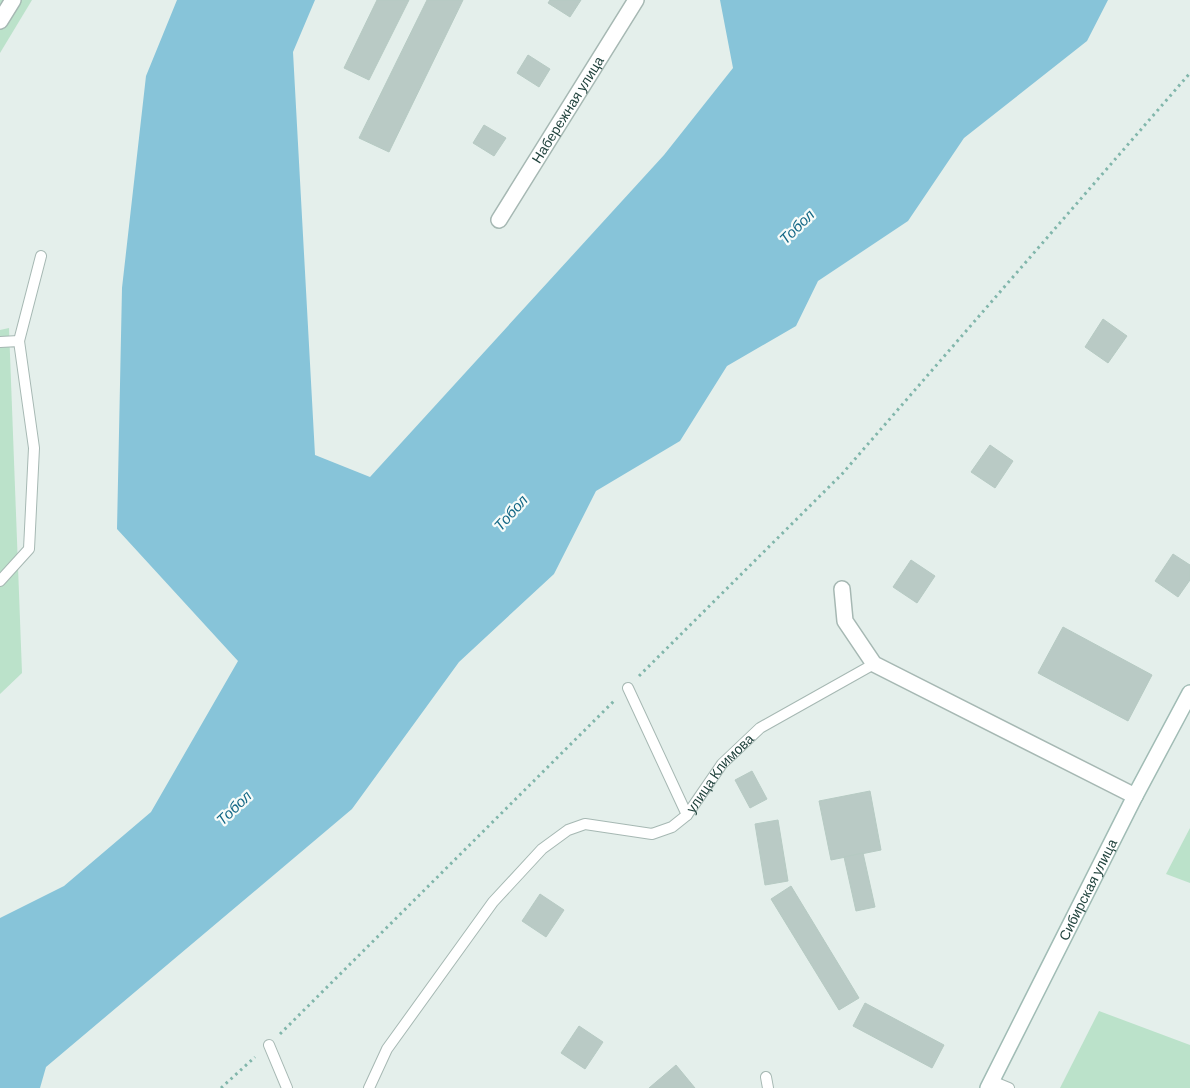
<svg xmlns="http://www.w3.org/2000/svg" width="1190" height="1088" viewBox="0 0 1190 1088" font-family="Barlow,sans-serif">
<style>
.green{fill:#bbe2ca}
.water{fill:#87c4d9}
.building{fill:#b9cac5;stroke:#b6cac3}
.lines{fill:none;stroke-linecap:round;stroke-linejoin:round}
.lane-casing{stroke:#a6b8b3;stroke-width:12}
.street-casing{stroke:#a6b8b3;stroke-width:18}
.secondary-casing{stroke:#a1bcb5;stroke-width:18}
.path{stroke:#81b6ab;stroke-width:3;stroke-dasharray:2.5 4;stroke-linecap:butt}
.lane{stroke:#fff;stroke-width:10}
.street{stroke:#fff;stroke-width:15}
.secondary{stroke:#fff;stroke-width:15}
.labels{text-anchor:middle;stroke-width:4.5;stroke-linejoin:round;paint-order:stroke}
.street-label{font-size:14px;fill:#21433d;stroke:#f6fbf9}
.water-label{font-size:15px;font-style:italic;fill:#146886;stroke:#f6fbf9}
</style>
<rect width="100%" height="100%" fill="#e4efeb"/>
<g class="green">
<polygon points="0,0 32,0 0,53"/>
<polygon points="9,328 22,673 0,694 0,330"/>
<polygon points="1190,828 1190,883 1166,874"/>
<polygon points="1099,1011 1190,1045 1190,1088 1060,1088"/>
</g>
<polygon class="water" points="177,0 315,0 293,52 315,455 370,477 664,155 733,68 720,0 1108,0 1087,41 964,138 908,221 818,281 796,326 727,366 680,441 596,491 554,574 459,662 352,809 46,1067 40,1088 0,1088 0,918 64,886 151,812 238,661 117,529 122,288 146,76"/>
<g class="building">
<polygon points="377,0 409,0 369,80 344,68"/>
<polygon points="427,0 463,0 389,152 359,138"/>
<polygon points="550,0 581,0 570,17 548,3"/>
<polygon points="528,55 550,69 539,87 517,73"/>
<polygon points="484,125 506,138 494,156 473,143"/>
<polygon points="1103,319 1127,336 1108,363 1085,347"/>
<polygon points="990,445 1013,461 995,488 971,472"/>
<polygon points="1173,554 1190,565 1190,580 1178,597 1155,581"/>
<polygon points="911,560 935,576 917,603 893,587"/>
<polygon points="1063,627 1152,675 1128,721 1038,673"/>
<polygon points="752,771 767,799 750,808 735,780"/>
<polygon points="870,791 881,850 831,860 819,801"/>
<polygon points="778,820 788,881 765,885 755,824"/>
<polygon points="863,853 875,907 856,911 844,857"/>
<polygon points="791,886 859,998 839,1010 771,899"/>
<polygon points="540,894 564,910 546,937 522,921"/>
<polygon points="865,1003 944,1045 932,1068 853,1026"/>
<polygon points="579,1026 603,1042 585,1069 561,1053"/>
<polygon points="676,1065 695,1088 649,1088"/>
</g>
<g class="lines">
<g class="lane-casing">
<g id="lane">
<polyline points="19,341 41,256"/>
<polyline points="0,342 19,341 34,448 29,549 0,581"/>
<polyline points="628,688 687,815"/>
<polyline points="269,1045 287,1088"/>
<polyline points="766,1077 768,1088"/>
<polyline points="992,1081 1009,1088"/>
<path id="s1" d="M369,1088L387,1049L493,902L542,849L568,830L585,824L652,834L672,827L687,815L722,764L760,728L874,664"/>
</g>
</g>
<g class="street-casing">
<g id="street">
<polyline points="0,21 13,0"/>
<path id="s2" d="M499,220L636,0"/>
<polyline points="842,589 845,621 874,664 1135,796"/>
</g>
</g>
<g class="secondary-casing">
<g id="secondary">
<path id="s3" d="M988,1088L1135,796L1190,693"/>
</g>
</g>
<g class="path">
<polyline points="639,676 842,474 1190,73"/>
<polyline points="280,1034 615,700"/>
<polyline points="221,1088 255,1057"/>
</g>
<use href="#lane" class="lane"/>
<use href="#street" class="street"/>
<use href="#secondary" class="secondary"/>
</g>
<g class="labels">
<g class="street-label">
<text dy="5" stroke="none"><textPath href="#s2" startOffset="130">Набережная улица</textPath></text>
<text dy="5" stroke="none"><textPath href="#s1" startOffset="508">улица Климова</textPath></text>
<text dy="5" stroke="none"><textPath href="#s3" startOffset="222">Сибирская улица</textPath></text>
</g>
<g class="water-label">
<text transform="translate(797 227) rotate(-45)" y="5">Тобол</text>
<text transform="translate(511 513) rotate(-48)" y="5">Тобол</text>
<text transform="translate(234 808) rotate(-44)" y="5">Тобол</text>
</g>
</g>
</svg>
